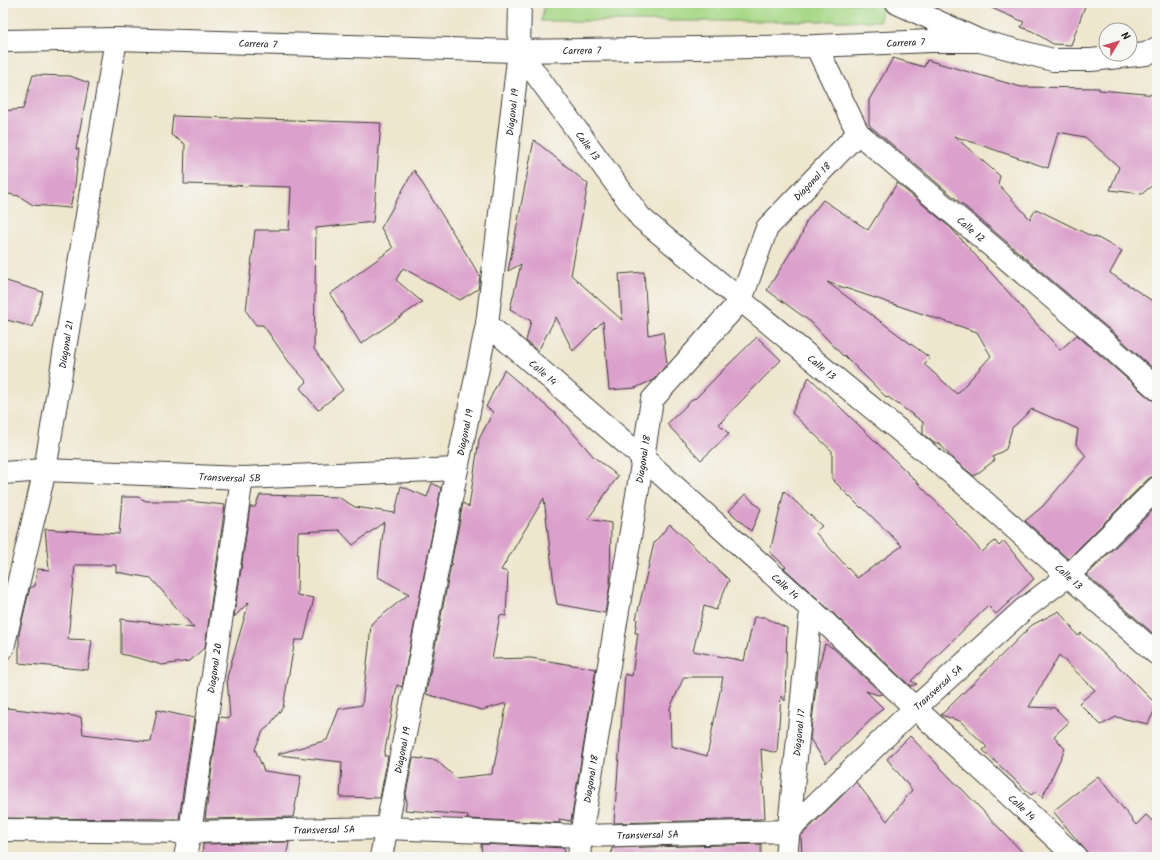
<svg xmlns="http://www.w3.org/2000/svg" width="1160" height="860" viewBox="0 0 1160 860" font-family="Kalam,sans-serif">
<style>
.green{fill:#a7d887;stroke:#627a52}
.building{fill:#dba0cb;fill-rule:evenodd}
.lines{fill:none;stroke-linecap:round;stroke-linejoin:round}
.street-casing{stroke:#3c3a37;stroke-width:24}
.secondary-casing{stroke:#3c3a37;stroke-width:24}
.street{stroke:#fff;stroke-width:22}
.secondary{stroke:#fff;stroke-width:22}
.labels{text-anchor:middle;stroke-width:4;stroke-linejoin:round;paint-order:stroke}
.street-label{font-size:10px;fill:#1c1c1c;stroke:#f6f6f2}
</style>
<rect width="100%" height="100%" fill="#f6f6f2"/>
<filter id="ink" filterUnits="userSpaceOnUse"><feTurbulence type="fractalNoise" baseFrequency=".025" numOctaves="2"/><feDisplacementMap in="SourceGraphic" scale="8" xChannelSelector="R" yChannelSelector="G"/><feConvolveMatrix kernelMatrix="1 2 1 2 8 2 1 2 1" color-interpolation-filters="sRGB"/></filter>
<filter id="wash" filterUnits="userSpaceOnUse"><feTurbulence type="fractalNoise" baseFrequency=".012" numOctaves="4" result="noise"/><feDisplacementMap in="SourceGraphic" scale="16" xChannelSelector="R" yChannelSelector="G"/><feGaussianBlur stdDeviation="0.9" result="paint"/><feColorMatrix in="noise" values="0 0 0 0 0 0 0 0 0 0 0 0 0 0 0 0 0 1.4 0 .05"/><feComposite in="paint" operator="in"/></filter>
<g filter="url(#wash)">
<rect width="100%" height="100%" fill="#eee6cd"/>
<polygon class="green" points="545,3 872,3 882,7 880,21 541,21"/>
<g id="blocks">
<g class="building">
<polygon points="980,3 1086,3 1071,45 1053,44 1032,31 1021,27 1024,22"/>
<polygon points="893,58 924,67 927,60 1021,87 1099,88 1099,90 1157,95 1157,181 1142,194 1110,190 1119,167 1085,137 1058,132 1048,168 954,136 1000,176 998,184 1030,219 1036,209 1093,237 1094,236 1122,251 1110,273 1157,304 1157,372 1116,335 869,125 869,100"/>
<polygon points="33,75 70,76 89,83 76,149 79,149 75,185 70,208 33,205 19,196 3,193 3,111 23,109"/>
<polygon points="173,116 381,123 373,222 316,228 314,349 343,390 318,410 300,388 307,382 289,362 263,325 256,325 246,311 255,230 289,230 291,187 184,184 185,144 171,135"/>
<polygon points="534,140 588,184 571,275 622,320 619,274 644,272 648,335 663,332 667,364 653,380 635,388 609,390 603,321 573,351 556,317 538,351 526,341 531,321 510,309 521,264 508,271"/>
<polygon points="414,170 480,276 478,289 460,300 403,268 396,280 422,302 361,344 330,294 393,248 381,228"/>
<path d="M897,183L951,228L1060,350L1077,335L1149,398L1154,401H1157V476H1153L1148,479L1068,559L1025,521L1043,506L1086,456L1076,444L1078,429L1032,409L1012,428L1006,449L993,457L995,460L974,476L953,459L939,443H934L923,434V422L888,397L887,398L844,355L843,356L812,323L767,290L802,234L806,222L823,200L868,230ZM827,282L977,332L991,356L957,394L924,364L930,358Z"/>
<polygon points="3,280 43,292 33,327 3,319"/>
<polygon points="757,337 781,360 719,424 729,434 701,460 667,424 694,398 695,399 725,368"/>
<polygon points="504,370 558,416 594,457 618,476 588,519 611,523 610,585 605,613 557,604 555,593 544,498 501,570 508,572 506,616 500,615 492,659 531,658 596,669 571,821 559,819 560,823 467,819 468,815 405,810 407,799 405,799 413,758 436,760 456,778 492,774 493,766 494,766 507,703 482,710 426,694 463,503 469,507 479,439 493,412 486,407"/>
<polygon points="809,377 905,470 956,522 956,523 982,552 995,541 999,546 1004,541 1034,579 996,614 988,606 911,681 917,684 910,686 819,600 784,568 786,567 770,552 784,491 822,526 815,532 857,578 902,546 862,507 861,508 832,479 832,451 792,413"/>
<polygon points="432,483 441,488 402,687 397,685 384,756 388,756 380,798 340,797 342,762 278,755 278,754 327,740 339,709 362,705 369,647 371,624 409,594 378,577 384,522 353,545 339,530 298,532 297,595 314,598 304,640 295,640 283,707 269,726 263,731 255,749 264,771 301,776 293,817 205,819 219,717 230,718 227,677 249,602 234,617 250,507 255,507 260,495 338,497 355,507 395,513 401,486 427,497"/>
<polygon points="745,494 761,509 751,531 729,511"/>
<polygon points="122,497 138,497 146,501 188,501 225,505 205,647 190,661 162,665 142,659 121,654 121,619 194,628 151,578 116,572 116,565 75,565 68,639 92,640 88,670 19,663 19,633 30,588 35,586 37,569 49,570 45,529 119,534"/>
<polygon points="1157,506 1157,637 1087,575"/>
<path d="M670,524L729,580L716,610L704,606L693,651L744,661L754,617H764L787,628L785,701L781,696L777,753L761,749L765,818H761V819L614,823L625,674L632,676L638,633H635L637,619H636L654,543ZM684,677H723L707,756L671,746L670,708Z"/>
<polygon points="1059,611 1078,636 1081,633 1111,660 1112,660 1157,705 1148,724 1116,717 1101,725 1079,703 1095,690 1059,655 1029,707 1055,708 1069,722 1054,736 1065,749 1042,798 1036,791 1031,795 983,750 987,747 960,721 941,715 1032,625"/>
<polygon points="825,644 833,648 882,694 878,695 866,691 883,708 826,763 810,739 818,669"/>
<polygon points="7,708 81,717 83,734 151,742 157,710 194,718 179,819 3,818 3,719"/>
<polygon points="910,736 960,788 961,788 1027,857 802,857 801,836 856,782 887,821 912,790 887,759"/>
<polygon points="1098,776 1136,825 1146,815 1157,825 1157,857 1091,857 1053,811"/>
<polygon points="289,842 286,857 202,857 203,844"/>
<polygon points="481,844 564,848 566,857 482,857"/>
<polygon points="761,844 761,857 611,857 612,848"/>
</g>
</g>
</g>
<g filter="url(#ink)">
<use href="#blocks" fill-opacity="0" stroke="#3c3a37" stroke-width="1"/>
<g class="lines">
<g class="street-casing">
<g id="street">
<polyline points="897,3 980,41"/>
<path id="s1" d="M816,46L858,133L1108,345L1157,389"/>
<path id="s2" d="M519,51L641,218L962,482L1157,654"/>
<path id="s3" d="M487,324L643,458L811,609L915,708L1076,857"/>
<path id="s4" d="M3,473L45,470L242,478L457,469"/>
<path id="s5" d="M3,648L45,470L116,39"/>
<path id="s6" d="M3,830L190,832L386,828L581,836L788,831L915,708L1024,609L1069,575L1157,488"/>
<path id="s7" d="M185,857L190,832L242,478"/>
<path id="s8" d="M381,857L457,469L487,324L519,51"/>
<path id="s9" d="M579,857L581,836L643,458L652,400L741,300L767,228L858,133"/>
<path id="s10" d="M786,857L811,609"/>
</g>
</g>
<g class="secondary-casing">
<g id="secondary">
<path id="s11" d="M3,41L116,39L519,51L816,46L930,41H980L1053,60H1091L1146,54L1157,48"/>
<polyline points="519,51 520,3"/>
</g>
</g>
<use href="#street" class="street"/>
<use href="#secondary" class="secondary"/>
</g>
</g>
<g class="labels">
<g class="street-label">
<text dy="4" stroke="none"><textPath href="#s11" startOffset="903">Carrera 7</textPath></text>
<text dy="4" stroke="none"><textPath href="#s11" startOffset="255">Carrera 7</textPath></text>
<text dy="4" stroke="none"><textPath href="#s11" startOffset="579">Carrera 7</textPath></text>
<text dy="4" stroke="none"><textPath href="#s8" startOffset="757">Diagonal 19</textPath></text>
<text dy="4" stroke="none"><textPath href="#s2" startOffset="117">Calle 13</textPath></text>
<text dy="4" stroke="none"><textPath href="#s9" startOffset="738">Diagonal 18</textPath></text>
<text dy="4" stroke="none"><textPath href="#s1" startOffset="245">Calle 12</textPath></text>
<text dy="4" stroke="none"><textPath href="#s5" startOffset="310">Diagonal 21</textPath></text>
<text dy="4" stroke="none"><textPath href="#s2" startOffset="441">Calle 13</textPath></text>
<text dy="4" stroke="none"><textPath href="#s3" startOffset="74">Calle 14</textPath></text>
<text dy="4" stroke="none"><textPath href="#s8" startOffset="433">Diagonal 19</textPath></text>
<text dy="4" stroke="none"><textPath href="#s9" startOffset="403">Diagonal 18</textPath></text>
<text dy="4" stroke="none"><textPath href="#s4" startOffset="227">Transversal 5B</textPath></text>
<text dy="4" stroke="none"><textPath href="#s2" startOffset="765">Calle 13</textPath></text>
<text dy="4" stroke="none"><textPath href="#s3" startOffset="397">Calle 14</textPath></text>
<text dy="4" stroke="none"><textPath href="#s7" startOffset="191">Diagonal 20</textPath></text>
<text dy="4" stroke="none"><textPath href="#s6" startOffset="993">Transversal 5A</textPath></text>
<text dy="4" stroke="none"><textPath href="#s10" startOffset="125">Diagonal 17</textPath></text>
<text dy="4" stroke="none"><textPath href="#s8" startOffset="109">Diagonal 19</textPath></text>
<text dy="4" stroke="none"><textPath href="#s9" startOffset="79">Diagonal 18</textPath></text>
<text dy="4" stroke="none"><textPath href="#s3" startOffset="721">Calle 14</textPath></text>
<text dy="4" stroke="none"><textPath href="#s6" startOffset="321">Transversal 5A</textPath></text>
<text dy="4" stroke="none"><textPath href="#s6" startOffset="645">Transversal 5A</textPath></text>
</g>
</g>
<rect width="1160" height="860" fill="none" stroke="#f6f6f2" stroke-width="16"/>
<g transform="translate(1118 42) rotate(52)"><circle r="19" fill="#f6f6f2" stroke="#9f9f9c"/>
<path d="M0-3L7 15L0 10L-7 15Z" fill="#d1495b"/>
<text y="-6" font-size="11" font-weight="bold" text-anchor="middle" fill="#1c1c1c">N</text>
</g>
</svg>
